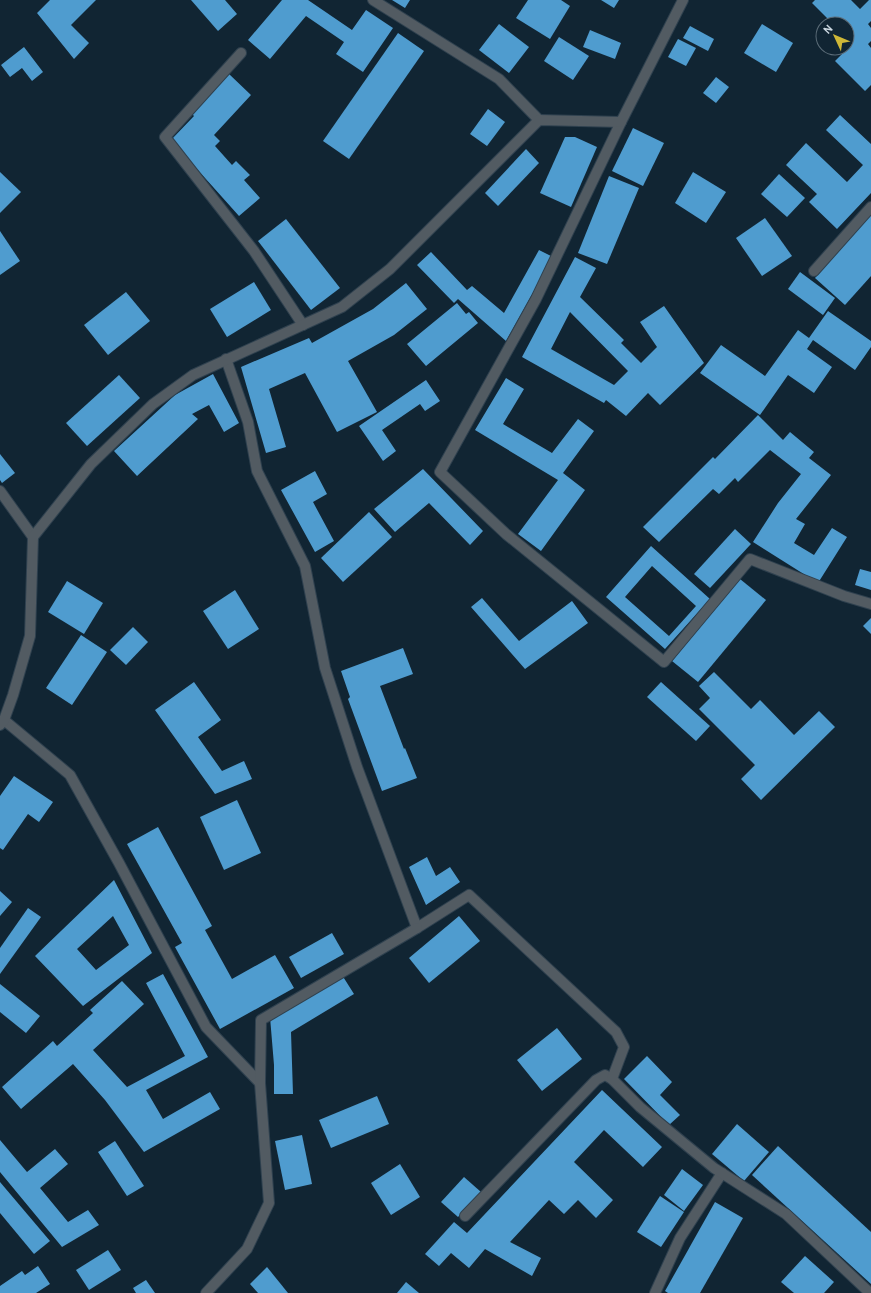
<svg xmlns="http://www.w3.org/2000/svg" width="871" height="1293" viewBox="0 0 871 1293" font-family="Overpass,sans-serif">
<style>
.building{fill:#4f9ccf;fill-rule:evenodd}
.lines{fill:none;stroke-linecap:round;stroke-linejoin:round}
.service-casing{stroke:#2f414f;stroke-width:12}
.minor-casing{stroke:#2f414f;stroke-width:12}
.service{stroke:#525b62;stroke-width:10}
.minor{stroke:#525b62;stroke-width:10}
</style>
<rect width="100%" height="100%" fill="#112533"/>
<g class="building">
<polygon points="50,0 96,0 71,25 89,43 74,59 37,13"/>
<polygon points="191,0 225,0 237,14 218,31"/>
<polygon points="282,0 308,0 352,30 366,10 393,28 363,72 336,54 344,42 306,16 270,59 248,40"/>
<polygon points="392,0 410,0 405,8"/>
<polygon points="528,0 561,0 570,6 550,39 516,18"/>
<polygon points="601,0 619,0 614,8"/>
<polygon points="815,0 851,0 860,9 869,0 871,0 871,21 868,24 871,28 871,41 868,44 871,48 871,85 865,91 835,61 849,47 847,45 851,42 847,38 847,24 833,24 812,3"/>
<polygon points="499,24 529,47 509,73 479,50"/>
<polygon points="762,24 793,43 776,72 744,53"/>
<polygon points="690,26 714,39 708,51 683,38"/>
<polygon points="590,30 621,43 615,59 583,47"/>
<polygon points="398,33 424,51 349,159 323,141"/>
<polygon points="559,37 589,56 573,80 544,61"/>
<polygon points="678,39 696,48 686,66 668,57"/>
<polygon points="24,47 43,72 32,81 22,68 10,77 1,65"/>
<polygon points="229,74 251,95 214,135 220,141 215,146 232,165 236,161 250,175 244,180 260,198 239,216 171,140 194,116 192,114"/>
<polygon points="716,77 729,87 716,103 703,93"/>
<polygon points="488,109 505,122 487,146 470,134"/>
<polygon points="840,115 871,144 871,193 837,229 809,202 817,194 786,165 806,143 847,182 863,165 826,130"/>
<polygon points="633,128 664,143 643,186 612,171"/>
<polygon points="565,137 575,137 597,147 571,207 540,193"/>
<polygon points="526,149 539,163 498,206 485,193"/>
<polygon points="0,172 21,192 0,213"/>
<polygon points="693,172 726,192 706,223 675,203"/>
<polygon points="779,174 805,198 787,217 761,194"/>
<polygon points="609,176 639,188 607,264 578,253"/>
<polygon points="871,214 871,276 845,305 815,278"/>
<polygon points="765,218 792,256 762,276 736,238"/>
<polygon points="286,219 340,288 311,310 258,241"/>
<polygon points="0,231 20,261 0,275"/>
<polygon points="539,250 553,257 506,341 458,299 454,303 417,265 431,252 467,290 472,286 504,313"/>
<path d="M575,257L596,268L580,297L624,340L621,343L641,363L657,347L640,322L664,306L704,363L660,405L648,393L626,416L606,400L604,403L522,357ZM570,312L628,371L614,385L551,349Z"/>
<polygon points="800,272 835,298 823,315 788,289"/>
<polygon points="254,282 271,310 227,337 210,309"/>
<polygon points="406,283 427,309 394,335 348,361 377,412 337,432 305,373 269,389 286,447 266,453 241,367 309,338 312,343 373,309"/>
<polygon points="126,292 150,321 108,355 84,325"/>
<polygon points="457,303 466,314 469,312 478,323 426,366 407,344"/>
<polygon points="828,311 871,341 871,347 855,370 813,340 807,349 832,367 814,393 788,375 760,415 700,373 721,345 765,376 798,330 809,338"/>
<polygon points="213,374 239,423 224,432 209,405 192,414 198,419 137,476 114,451 175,395"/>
<polygon points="119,375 140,398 87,446 66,423"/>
<polygon points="506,378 524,389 503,424 552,453 578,419 594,431 563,473 585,490 541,551 518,534 558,480 475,430"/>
<polygon points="426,380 440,401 425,411 420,404 382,430 396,451 383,461 359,426"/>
<polygon points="758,415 783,440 790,432 814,452 809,458 831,475 796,519 805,524 794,543 814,555 832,528 847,537 818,583 753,542 778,503 801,474 770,450 738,482 735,478 719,494 713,489 659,542 643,527 713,457 715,459"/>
<polygon points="0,454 15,473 2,483 0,480"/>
<polygon points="423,469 483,531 470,545 429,503 395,532 374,509"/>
<polygon points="315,471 327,494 313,502 334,541 315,552 281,490"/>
<polygon points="369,512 392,537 343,582 321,558"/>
<polygon points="735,529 751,544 710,588 694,574"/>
<path d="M651,546L710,599L665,649L606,597ZM652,566L696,606L669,636L625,597Z"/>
<polygon points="860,569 871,572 871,590 855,585"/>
<polygon points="740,579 766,600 698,682 672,661"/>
<polygon points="67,581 103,603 84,634 48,612"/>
<polygon points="235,590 259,629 228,649 203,611"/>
<polygon points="482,598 519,641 572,601 588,623 525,669 471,607"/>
<polygon points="871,618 871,634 863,626"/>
<polygon points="133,627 148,642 126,665 110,650"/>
<polygon points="81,635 107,652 72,705 46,688"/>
<polygon points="403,648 413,674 380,686 404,749 405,748 417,778 382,791 348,699 350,697 341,671"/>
<polygon points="714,672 751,709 760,700 794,735 819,711 835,727 761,800 741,779 755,765 699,709 710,698 699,686"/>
<polygon points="194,682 221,720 198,737 222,771 244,761 252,779 215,794 155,710"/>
<polygon points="661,682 710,726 696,741 647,697"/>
<polygon points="14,776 53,802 39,822 28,814 3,850 0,848 0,796"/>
<polygon points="237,800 261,853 224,870 200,817"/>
<polygon points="158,827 212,926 205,930 232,979 275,955 294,988 220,1029 175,947 182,943 127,844"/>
<polygon points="427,857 436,876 450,867 460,882 426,905 409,867"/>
<path d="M114,880L152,953L83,1006L35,956ZM113,916L129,945L96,970L77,949Z"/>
<polygon points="0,891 12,902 0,916"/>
<polygon points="28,908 41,917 0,974 0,948"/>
<polygon points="459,916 480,941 429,983 409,958"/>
<polygon points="332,933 344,954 301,978 289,957"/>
<polygon points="163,974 208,1057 146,1090 163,1119 210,1092 220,1109 144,1152 105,1100 73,1064 21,1109 2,1087 53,1041 57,1046 93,1013 90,1010 122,981 144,1004 93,1050 127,1087 185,1056 146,983"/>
<polygon points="342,975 354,994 291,1032 293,1094 274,1094 274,1065 270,1017"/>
<polygon points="0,984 40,1016 26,1033 0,1012"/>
<polygon points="557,1028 582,1059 542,1091 517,1060"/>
<polygon points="647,1056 672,1082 660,1095 680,1115 669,1125 624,1079"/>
<polygon points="602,1090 662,1147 643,1167 604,1130 574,1162 613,1200 596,1218 578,1200 564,1214 549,1200 510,1242 541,1258 532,1276 485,1249 469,1268 451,1253 439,1266 425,1254 454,1222 467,1233"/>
<polygon points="377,1096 389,1124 331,1148 319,1120"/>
<polygon points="737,1124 769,1152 744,1181 712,1154"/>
<polygon points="302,1135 312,1184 285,1190 275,1141"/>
<polygon points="0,1140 27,1172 55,1149 68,1164 40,1188 68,1222 88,1210 99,1225 62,1247 0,1172"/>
<polygon points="115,1141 144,1186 127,1196 98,1152"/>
<polygon points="778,1146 871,1232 871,1284 752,1175"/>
<polygon points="400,1164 420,1197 391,1215 371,1183"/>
<polygon points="682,1169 703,1185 684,1211 664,1195"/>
<polygon points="464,1177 481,1192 458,1217 441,1202"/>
<polygon points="0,1182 50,1241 34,1254 0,1213"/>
<polygon points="660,1196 684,1212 661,1247 637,1232"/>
<polygon points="715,1202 743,1218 700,1293 668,1293 665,1291"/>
<polygon points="108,1250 121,1270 89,1290 76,1270"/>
<polygon points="805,1256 834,1282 824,1293 794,1293 781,1282"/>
<polygon points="38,1266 50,1284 36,1293 0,1293 0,1286 22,1271 25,1275"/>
<polygon points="267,1267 288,1293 258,1293 250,1284"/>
<polygon points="146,1280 155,1293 136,1293 133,1288"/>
<polygon points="406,1282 419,1293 397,1293"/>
</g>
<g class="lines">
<g class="service-casing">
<g id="service">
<polyline points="814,271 871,207"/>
<polyline points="0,491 33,537"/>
<polyline points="465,1216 596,1080 605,1075 612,1079"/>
<polyline points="655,1293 680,1238 722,1173"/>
</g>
</g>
<g class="minor-casing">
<g id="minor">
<polyline points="373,0 499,79 539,120"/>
<polyline points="241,53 165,137 254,251 303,325"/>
<polyline points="621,122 536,299 440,472 506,534 664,662 750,559 844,596 871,604"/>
<polyline points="226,359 248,422 257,471 305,566 325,668 357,767 417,928 469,895 616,1032 624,1047 612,1079 640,1107 714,1168 786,1214 870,1293"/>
<polyline points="4,720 70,775 119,863 206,1027 260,1083"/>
<polyline points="0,725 4,720 13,695 30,636 33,537 91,464 153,404 193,375 342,307 390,269 539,120 621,122 683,0"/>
<polyline points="206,1293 247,1249 269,1203 260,1083 261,1020 417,928"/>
</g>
</g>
<use href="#service" class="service"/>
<use href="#minor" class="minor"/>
</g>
<g transform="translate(835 36) rotate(314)"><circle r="19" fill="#112533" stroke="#5b6c78"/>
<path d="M0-3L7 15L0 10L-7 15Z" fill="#cfb837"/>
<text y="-6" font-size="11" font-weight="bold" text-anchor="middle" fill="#cbd7e0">N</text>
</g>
</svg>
